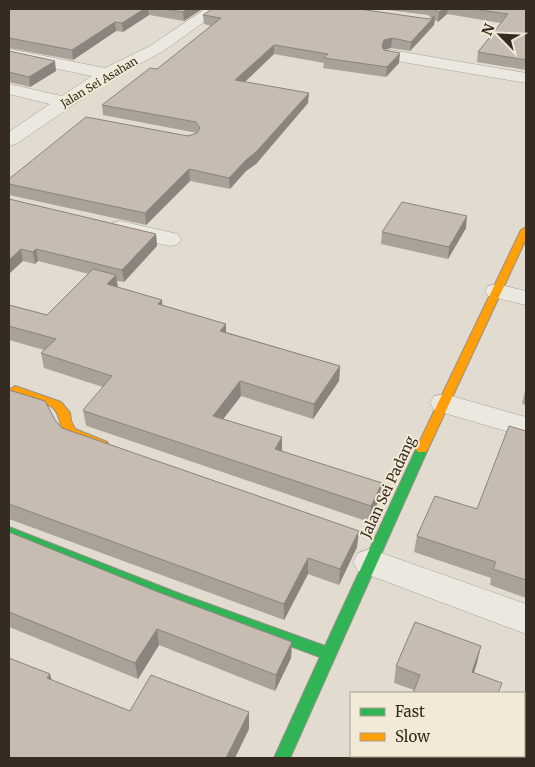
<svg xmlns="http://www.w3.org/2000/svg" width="535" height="767" viewBox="0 0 535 767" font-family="Merriweather,serif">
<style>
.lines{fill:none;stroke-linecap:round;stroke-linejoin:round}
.street-casing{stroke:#a8a198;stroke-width:1}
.fast-casing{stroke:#979188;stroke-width:2}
.slow-casing{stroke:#979188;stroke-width:2}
.street{fill:#ebe8e0;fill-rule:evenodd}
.fast{fill:#30b455;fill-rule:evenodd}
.slow{fill:#ff9f0a;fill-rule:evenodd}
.wall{fill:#aaa298}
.shaded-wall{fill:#8b847c}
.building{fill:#c6bcb1;stroke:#8b847c}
.labels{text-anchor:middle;stroke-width:4;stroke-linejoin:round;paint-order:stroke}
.far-street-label{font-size:11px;fill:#362b21;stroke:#f2ead6}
.street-label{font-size:14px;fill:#362b21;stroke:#f2ead6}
</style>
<rect width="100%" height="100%" fill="#e2dcd0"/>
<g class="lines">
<g class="street-casing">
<g id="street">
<polygon points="205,9 222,9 162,52 113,78 16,144 9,146 9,132 50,104 9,94 9,84 62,96 92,76 9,59 9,49 105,68 150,46"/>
<polygon points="391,50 526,73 526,83 385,59 383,55 385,51"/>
<polygon points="120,221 178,234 181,239 178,244 170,246 112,233 109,228 112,223"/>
<polygon points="497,284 526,291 526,305 488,296 485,291 488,286"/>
<polygon points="444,394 526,417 526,437 434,410 430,403 434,396"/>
<polygon points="370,549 526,604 526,634 358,571 353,562 358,553"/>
</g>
</g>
<g class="fast-casing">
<polygon id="fast" points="422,445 426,446 428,449 290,758 274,758 320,657 168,601 9,537 9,527 178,593 325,646 416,449 418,446"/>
</g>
<g class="slow-casing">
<g id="slow">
<polygon points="526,227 526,239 428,449 426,452 418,452 416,449 521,230"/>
<path d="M15,386L61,402L70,413L71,421L75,429L107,442L109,445L107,448C101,450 72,439 67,435C58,427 61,413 52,407C40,400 24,397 11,393L9,390Z"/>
</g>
</g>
<use href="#street" class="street"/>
<use href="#fast" class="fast"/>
<use href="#slow" class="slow"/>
</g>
<g class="wall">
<polygon points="9,9 202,9 184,21 149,15 123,32 116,31 73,60 9,48"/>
<polygon points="380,9 526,9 526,70 477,62 478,52 501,23 447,14 438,22 435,20 434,25 410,51 391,48 384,50 399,63 386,77 323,68 324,63 274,54 245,82 308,103 256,164 246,171 230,189 190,181 146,225 9,195 9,179 197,133 103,115 102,105 157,69 211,26 204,24 203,15 429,19 432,18 428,15"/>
<polygon points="9,51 56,71 30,87 9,82 9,83"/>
<polygon points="9,199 156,234 157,246 124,282 117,281 118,287 162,300 162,305 226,324 226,332 340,366 339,381 313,419 241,396 223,419 282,451 380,498 369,522 87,426 86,425 83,410 103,387 44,368 41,353 44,350 9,340 9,305 47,315 89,274 38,261 35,264 23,261"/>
<polygon points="466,228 448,259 381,244 382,232"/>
<polygon points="526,386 526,405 522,404"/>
<polygon points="9,390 55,420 62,428 357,547 339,585 308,574 284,620 9,519"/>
<polygon points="526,431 526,598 490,585 491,578 414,552 417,536 477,509"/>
<polygon points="9,532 158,592 292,642 291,658 275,691 159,645 138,679 9,627"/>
<polygon points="477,663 474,673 414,690 394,683 396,666"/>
</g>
<g class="shaded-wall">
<polygon points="144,9 148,9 149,15 123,32 122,23"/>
<polygon points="188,9 202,9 184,21 183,12"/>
<polygon points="443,9 448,9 447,14 438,22 439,12"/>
<polygon points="435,16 434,25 410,51 411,42"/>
<polygon points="115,22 116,31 73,60 72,50"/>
<polygon points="392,38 391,48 383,50 382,46 384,40"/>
<polygon points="274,45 274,54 235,91 235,80"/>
<polygon points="400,53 399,63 386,77 387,67"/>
<polygon points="55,61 56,71 30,87 29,77"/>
<polygon points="309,93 308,103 256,164 246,171 230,189 229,178"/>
<polygon points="189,169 190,181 146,225 145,213"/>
<polygon points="467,216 466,228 448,259 449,247"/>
<polygon points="156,234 157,246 124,282 122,270"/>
<polygon points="21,249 23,261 9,274 9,260"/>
<polygon points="36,249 38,261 35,264 33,252"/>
<polygon points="116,275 118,289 107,284"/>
<polygon points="162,300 163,315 158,304"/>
<polygon points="226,324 226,339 220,331"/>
<polygon points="340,366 339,381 313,419 314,404"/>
<polygon points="240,381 241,396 214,431 213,416"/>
<polygon points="282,437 282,452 275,449"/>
<polygon points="382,483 380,498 369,522 371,506"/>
<polygon points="359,531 357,547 339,585 340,569"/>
<polygon points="308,558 308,574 284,620 284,604"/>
<polygon points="157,629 159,645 138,679 135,663"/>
<polygon points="292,642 291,658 275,691 276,675"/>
<polygon points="481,646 477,663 468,689 472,672"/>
<polygon points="50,674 55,691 47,678"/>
<polygon points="249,712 249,729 235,758 226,758"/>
</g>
<g class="building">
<polygon points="9,9 144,9 122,23 115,22 72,50 9,38"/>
<polygon points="164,9 188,9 183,12"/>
<polygon points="212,9 359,9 429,19 435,16 411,42 392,38 384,40 382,46 384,50 400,53 387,67 324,58 328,54 274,45 235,80 309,93 256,152 246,160 229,178 189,169 145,213 9,184 9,179 86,117 188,136 197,133 200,128 196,122 102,105 150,68 157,69 221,18 203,15"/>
<polygon points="433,9 443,9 439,12"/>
<polygon points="473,9 526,9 526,60 478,52 508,14"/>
<polygon points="9,51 55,61 29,77 9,72"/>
<polygon points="9,199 156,234 122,270 36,249 33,252 21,249 9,260"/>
<polygon points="402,202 467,216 449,247 382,232"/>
<polygon points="93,269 116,275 107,284 162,300 158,304 226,324 220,331 340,366 314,404 240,381 213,416 282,437 275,449 382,483 371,506 84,411 83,410 112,376 41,353 56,339 9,326 9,305 47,315"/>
<polygon points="9,390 45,401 55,420 62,428 359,531 340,569 308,558 284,604 9,504"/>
<polygon points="509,426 526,431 526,580 493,569 496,562 417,536 435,496 477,509"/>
<polygon points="9,532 158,592 292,642 276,675 157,629 135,663 9,612"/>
<polygon points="415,622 481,646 472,672 502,683 498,693 413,693 420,675 396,666"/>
<polygon points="9,658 50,674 47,678 130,711 151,675 249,712 226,758 9,758"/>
<polygon points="524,727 526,728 526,758 388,758 389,756 524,756"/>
</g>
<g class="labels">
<g class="far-street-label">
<text transform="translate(99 82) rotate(-31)" y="4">Jalan Sei Asahan</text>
</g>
<g class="street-label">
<text transform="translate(388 487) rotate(-65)" y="5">Jalan Sei Padang</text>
</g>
</g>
<rect width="535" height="767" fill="none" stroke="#362b21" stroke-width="20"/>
<rect x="350" y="692" width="175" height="65" fill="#f2ead6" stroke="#a79e8e"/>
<rect x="360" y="708" width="25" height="8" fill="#30b455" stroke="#a79e8e"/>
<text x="395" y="717" font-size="15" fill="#362b21">Fast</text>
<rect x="360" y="733" width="25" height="8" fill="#ff9f0a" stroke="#a79e8e"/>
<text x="395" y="742" font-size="15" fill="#362b21">Slow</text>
<g transform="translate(500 35) rotate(294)" stroke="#f2ead6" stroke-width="4" paint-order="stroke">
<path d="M0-4L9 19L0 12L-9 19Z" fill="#362b21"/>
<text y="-8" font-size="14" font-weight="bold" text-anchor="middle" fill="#362b21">N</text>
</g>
</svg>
